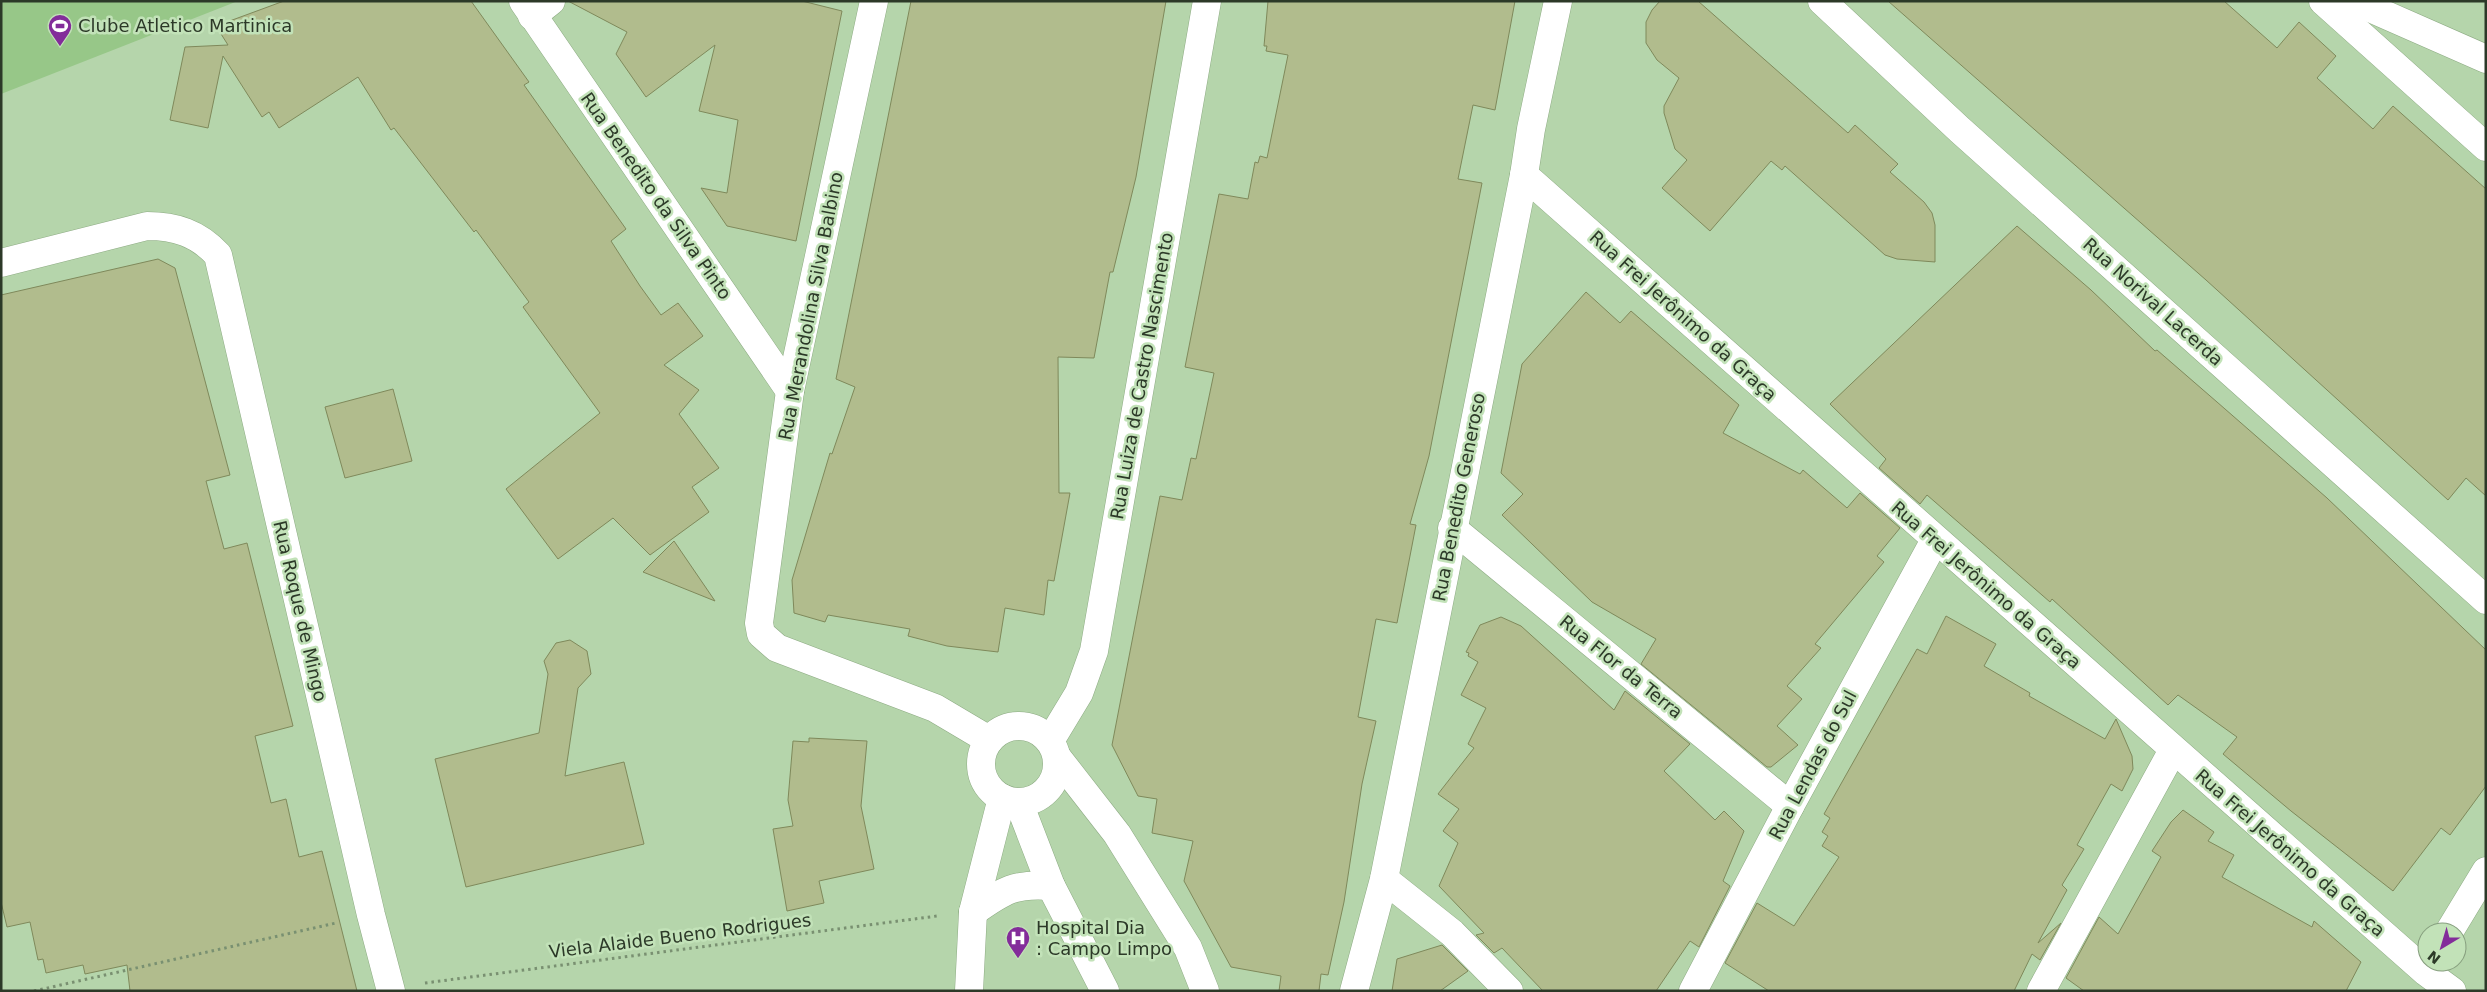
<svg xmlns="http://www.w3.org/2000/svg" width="2487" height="992" viewBox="0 0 2487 992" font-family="'DejaVu Sans',sans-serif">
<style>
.green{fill:#97c788}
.building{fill:#b1bc8d;stroke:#7f895b}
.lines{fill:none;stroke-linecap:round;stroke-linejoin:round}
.minor-casing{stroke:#8dab83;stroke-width:29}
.path{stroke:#799071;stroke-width:3;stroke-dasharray:2.5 4;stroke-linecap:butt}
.minor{stroke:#fff;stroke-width:28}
.labels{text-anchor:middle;stroke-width:5;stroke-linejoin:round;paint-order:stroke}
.poi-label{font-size:18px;fill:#2c3928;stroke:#c2e2b8;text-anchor:start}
.street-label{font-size:18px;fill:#2c3928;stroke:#c2e2b8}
</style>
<rect width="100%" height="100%" fill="#b5d5ab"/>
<polygon class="green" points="1,1 238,1 1,94"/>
<g class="building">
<polygon points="284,1 471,1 529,82 524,85 626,229 611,241 640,286 661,315 678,303 703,336 664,365 699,390 679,414 719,468 692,487 709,512 650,555 613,518 558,559 506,489 600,413 523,307 529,302 476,230 474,232 394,128 391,130 358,77 279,128 269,112 262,117 223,56 208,128 170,120 185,47 228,45 216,26"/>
<polygon points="568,1 802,1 842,11 796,241 727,226 701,188 727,193 738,120 699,111 715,45 646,97 616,54 627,32"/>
<polygon points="911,1 1166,1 1136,177 1113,272 1110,272 1094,358 1058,357 1059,493 1070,493 1054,581 1048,580 1044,615 1005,608 998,652 947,646 908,636 910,629 828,615 825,622 794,613 792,580 830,453 832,454 855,387 836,379"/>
<polygon points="1268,1 1515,1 1495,110 1473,105 1458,179 1482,183 1429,456 1410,524 1416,525 1397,623 1376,619 1358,717 1376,721 1362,784 1344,902 1328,975 1321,974 1319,991 1279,991 1281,976 1231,967 1184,881 1193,841 1152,833 1157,799 1138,796 1112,745 1160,496 1182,500 1191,458 1196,459 1214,373 1185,367 1219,194 1248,199 1255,162 1258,163 1260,156 1267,158 1288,55 1266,51 1267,46 1264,46"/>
<polygon points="1660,1 1698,1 1848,133 1855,125 1898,164 1890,172 1924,202 1932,213 1935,225 1935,262 1897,259 1885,255 1785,166 1782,170 1771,161 1710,231 1662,188 1687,160 1675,149 1664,113 1664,106 1679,78 1657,60 1646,43 1646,22 1652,10"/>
<polygon points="1888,1 2224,1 2277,48 2299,22 2336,56 2317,78 2373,129 2393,106 2486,189 2486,496 2466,478 2448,500 2206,280"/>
<polygon points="2017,226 2091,290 2155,351 2157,350 2217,402 2327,498 2486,650 2486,786 2450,835 2441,828 2393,891 2291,811 2223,754 2237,737 2178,695 2168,705 2052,599 2050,602 1927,495 1920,504 1879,468 1886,459 1830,404"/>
<polygon points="158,259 175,268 230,475 206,481 224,549 247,543 293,726 255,736 271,803 286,799 299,857 322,851 357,991 130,991 127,965 85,974 83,965 46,973 43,959 38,960 30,922 7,927 1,902 1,295"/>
<polygon points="1586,292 1620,323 1631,311 1739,405 1723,433 1800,474 1803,470 1847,508 1860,493 1900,528 1877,556 1884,562 1815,644 1821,648 1787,686 1802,699 1777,726 1798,745 1771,767 1767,767 1641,664 1656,639 1592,602 1502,515 1523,494 1501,473 1522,364"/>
<polygon points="393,389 412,461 345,478 325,407"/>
<polygon points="674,541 715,601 643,572"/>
<polygon points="1946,616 1996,644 1984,666 2030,693 2029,696 2105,739 2116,719 2132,756 2133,769 2122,791 2111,784 2077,845 2084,849 2062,885 2067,890 2038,943 2061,923 2040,960 2032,954 2014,991 1769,991 1725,963 1757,903 1794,926 1839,857 1822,846 1828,836 1822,832 1830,818 1824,814 1917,649 1927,654"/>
<polygon points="1501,617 1521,626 1614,710 1625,691 1690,744 1664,771 1715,820 1724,811 1744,831 1723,881 1730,886 1699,947 1690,941 1656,991 1543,991 1502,948 1494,953 1476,935 1484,933 1439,886 1458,843 1443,831 1459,809 1438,794 1474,748 1468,744 1486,708 1461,695 1478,662 1468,656 1469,653 1466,652 1480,625"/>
<polygon points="570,640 587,651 591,674 578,688 565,776 624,762 644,844 466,887 435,759 539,733 548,674 544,661 556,643"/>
<polygon points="809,738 867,741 861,806 874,869 819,881 824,903 787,911 773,829 793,826 788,800 793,741 809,742"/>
<polygon points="2183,810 2214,832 2208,841 2234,855 2222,877 2312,927 2314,921 2361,962 2346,991 2084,991 2066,978 2099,917 2118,934 2161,857 2152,851 2171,822"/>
<polygon points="1442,945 1468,971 1440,991 1392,991 1397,959"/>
</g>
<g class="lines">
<g class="minor-casing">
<g id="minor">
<polyline points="523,1 790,391"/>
<polyline points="874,1 790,391 759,623 761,634 777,648 935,708 989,740"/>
<polyline points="1822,1 1960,130 2486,600"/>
<polyline points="2323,1 2486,147"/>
<polyline points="2354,1 2486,59"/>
<polyline points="532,16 551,1"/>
<polyline points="1524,175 2426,972 2452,991"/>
<path d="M1,263L147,226C175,226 198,233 218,255L371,915L391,991"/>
<polyline points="1452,528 1790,806"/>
<circle cx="1019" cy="764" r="38"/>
<polyline points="1050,741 1079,693 1094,651 1207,1"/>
<polyline points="1057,757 1117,834 1188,948 1205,991"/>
<polyline points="1019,803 1051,886 1105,991"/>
<polyline points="1384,879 1452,933 1509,991"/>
<path d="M973,912C1003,891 1013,883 1051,886"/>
<polyline points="2449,932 2486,871"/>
<polyline points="969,991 973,912 1002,798"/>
<polyline points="1354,991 1384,879 1524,175 1531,129 1558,1"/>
<polyline points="1693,991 1790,806 1935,540"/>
<polyline points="2041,991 2173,750"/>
</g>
</g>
<g class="path">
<polyline points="425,983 937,916"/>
<polyline points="34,991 336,923"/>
</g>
<use href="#minor" class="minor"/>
</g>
<defs>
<g id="stadium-pin" transform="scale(1.25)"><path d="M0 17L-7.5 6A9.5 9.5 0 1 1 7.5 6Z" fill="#832c9a" stroke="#c2e2b8"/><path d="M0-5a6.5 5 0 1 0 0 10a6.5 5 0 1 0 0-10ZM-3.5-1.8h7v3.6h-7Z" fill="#fff"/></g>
<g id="hospital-pin" transform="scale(1.25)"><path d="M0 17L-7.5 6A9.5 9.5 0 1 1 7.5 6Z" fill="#832c9a" stroke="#c2e2b8"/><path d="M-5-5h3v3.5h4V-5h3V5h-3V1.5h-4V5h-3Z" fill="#fff"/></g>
</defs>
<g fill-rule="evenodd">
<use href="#stadium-pin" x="60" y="26"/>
<use href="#hospital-pin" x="1018" y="938"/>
</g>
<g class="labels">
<g class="poi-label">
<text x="78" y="32">Clube Atletico Martinica</text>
<text x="1036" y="934">Hospital Dia<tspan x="1036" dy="21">: Campo Limpo</tspan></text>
</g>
<g class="street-label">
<text transform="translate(656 196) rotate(55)" y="6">Rua Benedito da Silva Pinto</text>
<text transform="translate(2153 302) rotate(42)" y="6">Rua Norival Lacerda</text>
<text transform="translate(811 306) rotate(-79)" y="6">Rua Merandolina Silva Balbino</text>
<text transform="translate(1683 316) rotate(42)" y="6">Rua Frei Jerônimo da Graça</text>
<text transform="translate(1142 376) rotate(-80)" y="6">Rua Luiza de Castro Nascimento</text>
<text transform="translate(1459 497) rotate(-79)" y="6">Rua Benedito Generoso</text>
<text transform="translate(1986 585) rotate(41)" y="6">Rua Frei Jerônimo da Graça</text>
<text transform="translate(300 611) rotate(77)" y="6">Rua Roque de Mingo</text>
<text transform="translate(1621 667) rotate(39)" y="6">Rua Flor da Terra</text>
<text transform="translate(1813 765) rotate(-62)" y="6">Rua Lendas do Sul</text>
<text transform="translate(2290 853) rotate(41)" y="6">Rua Frei Jerônimo da Graça</text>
<text transform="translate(680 936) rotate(-7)" y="6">Viela Alaide Bueno Rodrigues</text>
</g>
</g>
<rect width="2487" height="992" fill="none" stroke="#2c3928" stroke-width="5"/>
<g transform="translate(2442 947) rotate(218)"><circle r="24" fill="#c2e2b8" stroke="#869e7e"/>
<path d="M0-4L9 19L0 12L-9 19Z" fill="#832c9a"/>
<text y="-8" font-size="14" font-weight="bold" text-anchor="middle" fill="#2c3928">N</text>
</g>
</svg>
